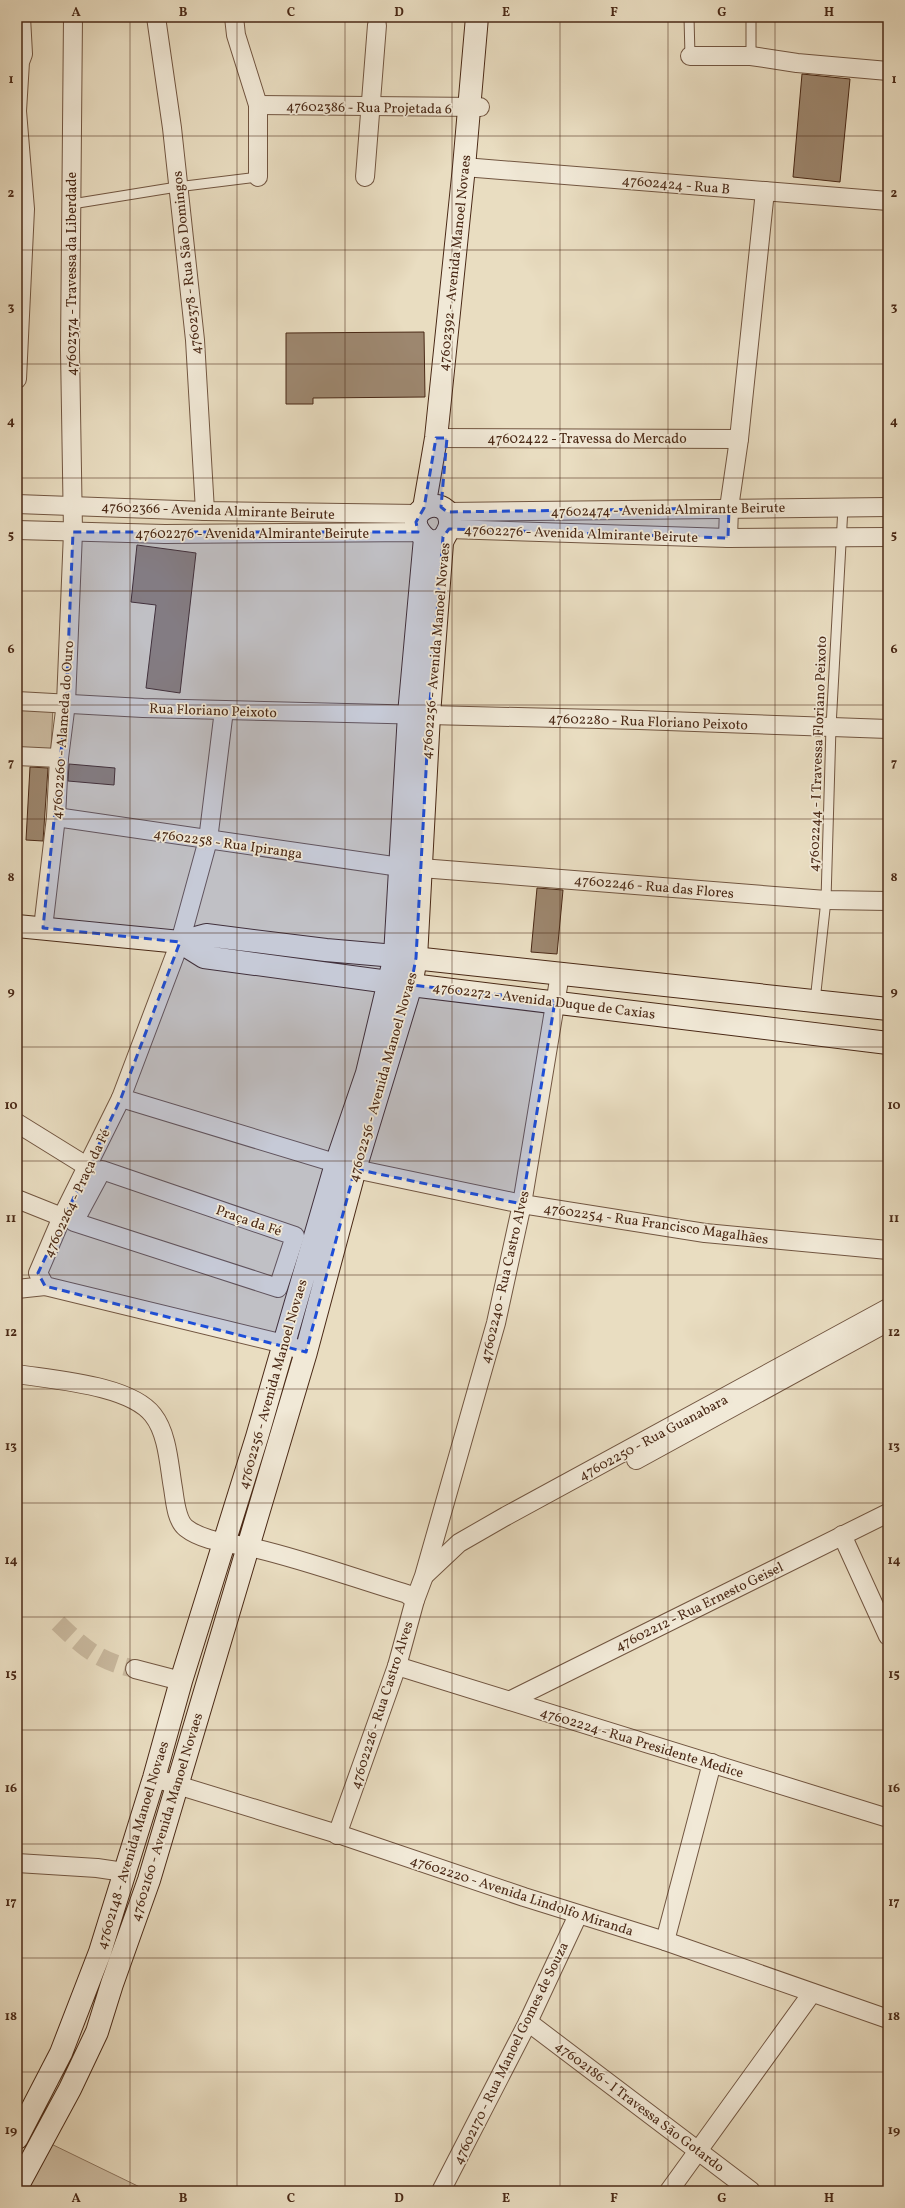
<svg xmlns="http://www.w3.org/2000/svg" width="905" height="2208" viewBox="0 0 905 2208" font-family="Vollkorn,serif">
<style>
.green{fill:#cebea4;stroke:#8c745d}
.building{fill:#9d876f;stroke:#4a2916}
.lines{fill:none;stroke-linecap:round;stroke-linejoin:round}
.street-tunnel{stroke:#c9b99f;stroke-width:18;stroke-dasharray:18 9;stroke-linecap:butt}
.lane-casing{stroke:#725641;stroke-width:11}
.street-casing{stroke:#725641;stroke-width:20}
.secondary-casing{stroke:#4a2916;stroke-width:24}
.lane{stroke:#f1e9d7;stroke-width:9}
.street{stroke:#f1e9d7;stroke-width:18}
.secondary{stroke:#f1e9d7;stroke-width:22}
.marked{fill:#1d4ed8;fill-opacity:0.2;stroke:#1d4ed8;stroke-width:3;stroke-dasharray:8 5;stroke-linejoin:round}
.grid{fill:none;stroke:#4a2916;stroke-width:1;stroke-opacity:0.55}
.labels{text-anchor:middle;stroke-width:3.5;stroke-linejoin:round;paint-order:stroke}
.street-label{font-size:14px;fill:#4a2916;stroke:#f1e9d7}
.neatline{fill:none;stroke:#4a2916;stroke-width:1.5}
.grid-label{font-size:13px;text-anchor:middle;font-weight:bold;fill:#4a2916}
</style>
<rect width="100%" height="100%" fill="#e9ddc1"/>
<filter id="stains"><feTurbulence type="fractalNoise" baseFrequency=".005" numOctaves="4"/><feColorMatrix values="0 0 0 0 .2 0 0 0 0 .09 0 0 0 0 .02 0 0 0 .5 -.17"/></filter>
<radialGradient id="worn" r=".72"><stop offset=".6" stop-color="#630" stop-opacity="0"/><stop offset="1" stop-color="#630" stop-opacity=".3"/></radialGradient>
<g class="green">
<polygon points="17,705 53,705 51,750 17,748"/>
<polygon points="43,2140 148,2191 17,2191"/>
</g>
<g class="building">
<polygon points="802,74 850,79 840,182 793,177"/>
<polygon points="424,332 425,397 313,398 313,404 286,404 286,333"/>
<polygon points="137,545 196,553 180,693 146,688 156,605 131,602"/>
<polygon points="69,764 115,768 114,785 68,781"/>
<polygon points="30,767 48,768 43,841 26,840"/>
<polygon points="537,888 563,890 557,954 531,952"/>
</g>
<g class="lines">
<path class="street-tunnel" d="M58,1623C84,1648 98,1661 135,1669"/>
<g class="lane-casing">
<g id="lane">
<polyline points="689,17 690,56"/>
<polyline points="751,56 751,17"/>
<polyline points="72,204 177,187 258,177"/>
<polyline points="815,1001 826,900 831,727 843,507"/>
</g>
</g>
<g class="street-casing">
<g id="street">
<polyline points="156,17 172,128 195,340 205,511"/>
<polyline points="234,17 236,35 258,105 258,177"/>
<polyline points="690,56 751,56 797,63 888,71"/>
<polyline points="258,105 480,107"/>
<polyline points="464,167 888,201"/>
<polyline points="365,177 377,25"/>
<polyline points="17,379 25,209 17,111 20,62 23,54 21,17"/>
<polyline points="436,438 739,439"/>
<polyline points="17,504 205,511 418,514"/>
<polyline points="447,512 888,507"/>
<path d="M17,530L165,534L418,532C430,542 440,542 449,529L728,538L888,537"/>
<polyline points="728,538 729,508 739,439 765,191"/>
<polyline points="17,701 143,708 639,720 888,729"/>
<polyline points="17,756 59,758"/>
<polyline points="56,817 400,867"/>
<polyline points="421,868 826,900 888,901"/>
<polyline points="43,928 56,817 59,758 66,703 73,532 70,350 73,17"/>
<polyline points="121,1098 180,942 208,840 224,710"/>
<polyline points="17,1123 88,1167"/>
<polygon points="102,1170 295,1236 278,1288 74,1222"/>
<polyline points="17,1199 62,1217"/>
<polyline points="17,1289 45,1286"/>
<polyline points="306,1352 284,1344 45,1286 38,1273 62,1217 121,1098 355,1169 522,1204 705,1233 888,1250"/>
<path d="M17,1374C54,1380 130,1385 153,1415C168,1434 169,1466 173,1488C175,1500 176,1520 186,1528C205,1543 236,1543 258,1549C308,1561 357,1579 407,1594L415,1600"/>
<polyline points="636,1460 888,1322"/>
<polyline points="842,1535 888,1636"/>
<polyline points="425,1575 459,1543 506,1516 888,1308"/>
<polyline points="397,1666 888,1818"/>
<polyline points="135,1669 181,1681"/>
<polyline points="511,1700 888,1513"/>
<polyline points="154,1778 344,1836 524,1897 665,1941 888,2019"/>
<polyline points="337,1835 397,1666 415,1600 424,1576 496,1323 522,1204 560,974"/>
<polyline points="17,1863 97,1868 124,1872"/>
<polyline points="665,1941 712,1763"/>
<polyline points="528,2022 751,2191"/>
<polyline points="441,2191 528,2022 578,1915"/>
<polyline points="669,2191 812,1993"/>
</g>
</g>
<g class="secondary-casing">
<g id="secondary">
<polyline points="424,508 436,438 464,167 477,17"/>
<polyline points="17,926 180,942"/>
<polyline points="888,1009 395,956 326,950 206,935 180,942 204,957 411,985 888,1043"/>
<path d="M17,2138L61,2053L100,1952L154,1778L181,1681L257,1437L336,1164L367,1073L395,956L409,714L425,538C395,510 448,491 450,521C451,530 444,535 442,543L429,715L416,958L411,985L355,1169L306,1352L149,1880L112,1984L97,2032L70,2089L17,2187"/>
</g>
</g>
<use href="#lane" class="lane"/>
<use href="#street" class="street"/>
<use href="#secondary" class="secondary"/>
</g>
<path class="marked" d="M436,438H447L441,507L447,512L729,508L728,538L449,529L443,537L429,715L416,958L411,985L555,1001L522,1204L355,1169L306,1352L45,1286L38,1273L121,1098L180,942L43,928L66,703L73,532H418L416,522L424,508Z"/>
<path class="grid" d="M130,17V2191M237,17V2191M345,17V2191M452,17V2191M560,17V2191M668,17V2191M775,17V2191M17,136H888M17,250H888M17,364H888M17,478H888M17,591H888M17,705H888M17,819H888M17,933H888M17,1047H888M17,1161H888M17,1275H888M17,1389H888M17,1503H888M17,1617H888M17,1730H888M17,1844H888M17,1958H888M17,2072H888"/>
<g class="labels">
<g class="street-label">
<text transform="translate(369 107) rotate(1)" y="5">47602386 - Rua Projetada 6</text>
<text transform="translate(676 184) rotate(5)" y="5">47602424 - Rua B</text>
<text transform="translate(186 263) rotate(-96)" y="5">47602378 - Rua São Domingos</text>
<text transform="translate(454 263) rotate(-84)" y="5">47602392 - Avenida Manoel Novaes</text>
<text transform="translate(71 274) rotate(-90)" y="5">47602374 - Travessa da Liberdade</text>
<text x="587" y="443">47602422 - Travessa do Mercado</text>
<text transform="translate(668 509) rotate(-1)" y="5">47602474 - Avenida Almirante Beirute</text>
<text transform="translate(218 510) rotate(2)" y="5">47602366 - Avenida Almirante Beirute</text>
<text x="252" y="538">47602276 - Avenida Almirante Beirute</text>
<text transform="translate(581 533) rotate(2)" y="5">47602276 - Avenida Almirante Beirute</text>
<text transform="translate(435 651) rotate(-85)" y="5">47602256 - Avenida Manoel Novaes</text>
<text transform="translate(213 710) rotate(2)" y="5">Rua Floriano Peixoto</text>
<text transform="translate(648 721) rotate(2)" y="5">47602280 - Rua Floriano Peixoto</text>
<text transform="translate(62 730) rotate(-86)" y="5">47602260 - Alameda do Ouro</text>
<text transform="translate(817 754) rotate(-88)" y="5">47602244 - I Travessa Floriano Peixoto</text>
<text transform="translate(228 843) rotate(8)" y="5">47602258 - Rua Ipiranga</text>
<text transform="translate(654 886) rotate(5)" y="5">47602246 - Rua das Flores</text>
<text transform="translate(544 1000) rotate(7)" y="5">47602272 - Avenida Duque de Caxias</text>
<text transform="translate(382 1077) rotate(-74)" y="5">47602256 - Avenida Manoel Novaes</text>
<text transform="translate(76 1193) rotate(-65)" y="5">47602264 - Praça da Fé</text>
<text transform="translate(249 1220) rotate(19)" y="5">Praça da Fé</text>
<text transform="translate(656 1223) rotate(8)" y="5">47602254 - Rua Francisco Magalhães</text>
<text transform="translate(504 1277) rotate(-77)" y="5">47602240 - Rua Castro Alves</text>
<text transform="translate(272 1384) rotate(-74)" y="5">47602256 - Avenida Manoel Novaes</text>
<text transform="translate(653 1437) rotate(-28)" y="5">47602250 - Rua Guanabara</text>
<text transform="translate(699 1606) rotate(-26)" y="5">47602212 - Rua Ernesto Geisel</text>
<text transform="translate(381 1705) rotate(-72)" y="5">47602226 - Rua Castro Alves</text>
<text transform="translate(642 1742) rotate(17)" y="5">47602224 - Rua Presidente Medice</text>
<text transform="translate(166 1817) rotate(-73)" y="5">47602160 - Avenida Manoel Novaes</text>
<text transform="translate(132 1845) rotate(-73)" y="5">47602148 - Avenida Manoel Novaes</text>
<text transform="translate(522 1895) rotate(18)" y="5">47602220 - Avenida Lindolfo Miranda</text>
<text transform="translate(510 2053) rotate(-64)" y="5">47602170 - Rua Manoel Gomes de Souza</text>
<text transform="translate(640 2106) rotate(37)" y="5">47602186 - I Travessa São Gotardo</text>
</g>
</g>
<rect width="905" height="2208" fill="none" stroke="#e9ddc1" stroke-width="44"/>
<rect x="22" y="22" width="861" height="2164" class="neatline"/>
<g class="grid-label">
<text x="76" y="16">A</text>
<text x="183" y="16">B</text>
<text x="291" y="16">C</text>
<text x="399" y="16">D</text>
<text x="506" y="16">E</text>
<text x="614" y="16">F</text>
<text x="722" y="16">G</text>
<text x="829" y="16">H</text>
<text x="11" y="83">1</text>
<text x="894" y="83">1</text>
<text x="11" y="197">2</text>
<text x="894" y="197">2</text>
<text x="11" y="311">3</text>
<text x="894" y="311">3</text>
<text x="11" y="425">4</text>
<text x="894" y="425">4</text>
<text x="11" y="539">5</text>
<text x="894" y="539">5</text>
<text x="11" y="653">6</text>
<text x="894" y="653">6</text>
<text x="11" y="767">7</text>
<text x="894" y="767">7</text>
<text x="11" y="881">8</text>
<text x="894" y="881">8</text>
<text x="11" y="995">9</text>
<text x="894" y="995">9</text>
<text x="11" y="1109">10</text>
<text x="894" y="1109">10</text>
<text x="11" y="1222">11</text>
<text x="894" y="1222">11</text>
<text x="11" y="1336">12</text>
<text x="894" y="1336">12</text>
<text x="11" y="1450">13</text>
<text x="894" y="1450">13</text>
<text x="11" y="1564">14</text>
<text x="894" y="1564">14</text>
<text x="11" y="1678">15</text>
<text x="894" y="1678">15</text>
<text x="11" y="1792">16</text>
<text x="894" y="1792">16</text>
<text x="11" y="1906">17</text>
<text x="894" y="1906">17</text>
<text x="11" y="2020">18</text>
<text x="894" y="2020">18</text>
<text x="11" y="2134">19</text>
<text x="894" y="2134">19</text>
<text x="76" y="2202">A</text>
<text x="183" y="2202">B</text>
<text x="291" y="2202">C</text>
<text x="399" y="2202">D</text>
<text x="506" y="2202">E</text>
<text x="614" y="2202">F</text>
<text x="722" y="2202">G</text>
<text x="829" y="2202">H</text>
</g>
<rect width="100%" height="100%" filter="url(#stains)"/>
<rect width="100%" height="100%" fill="url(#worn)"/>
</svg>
